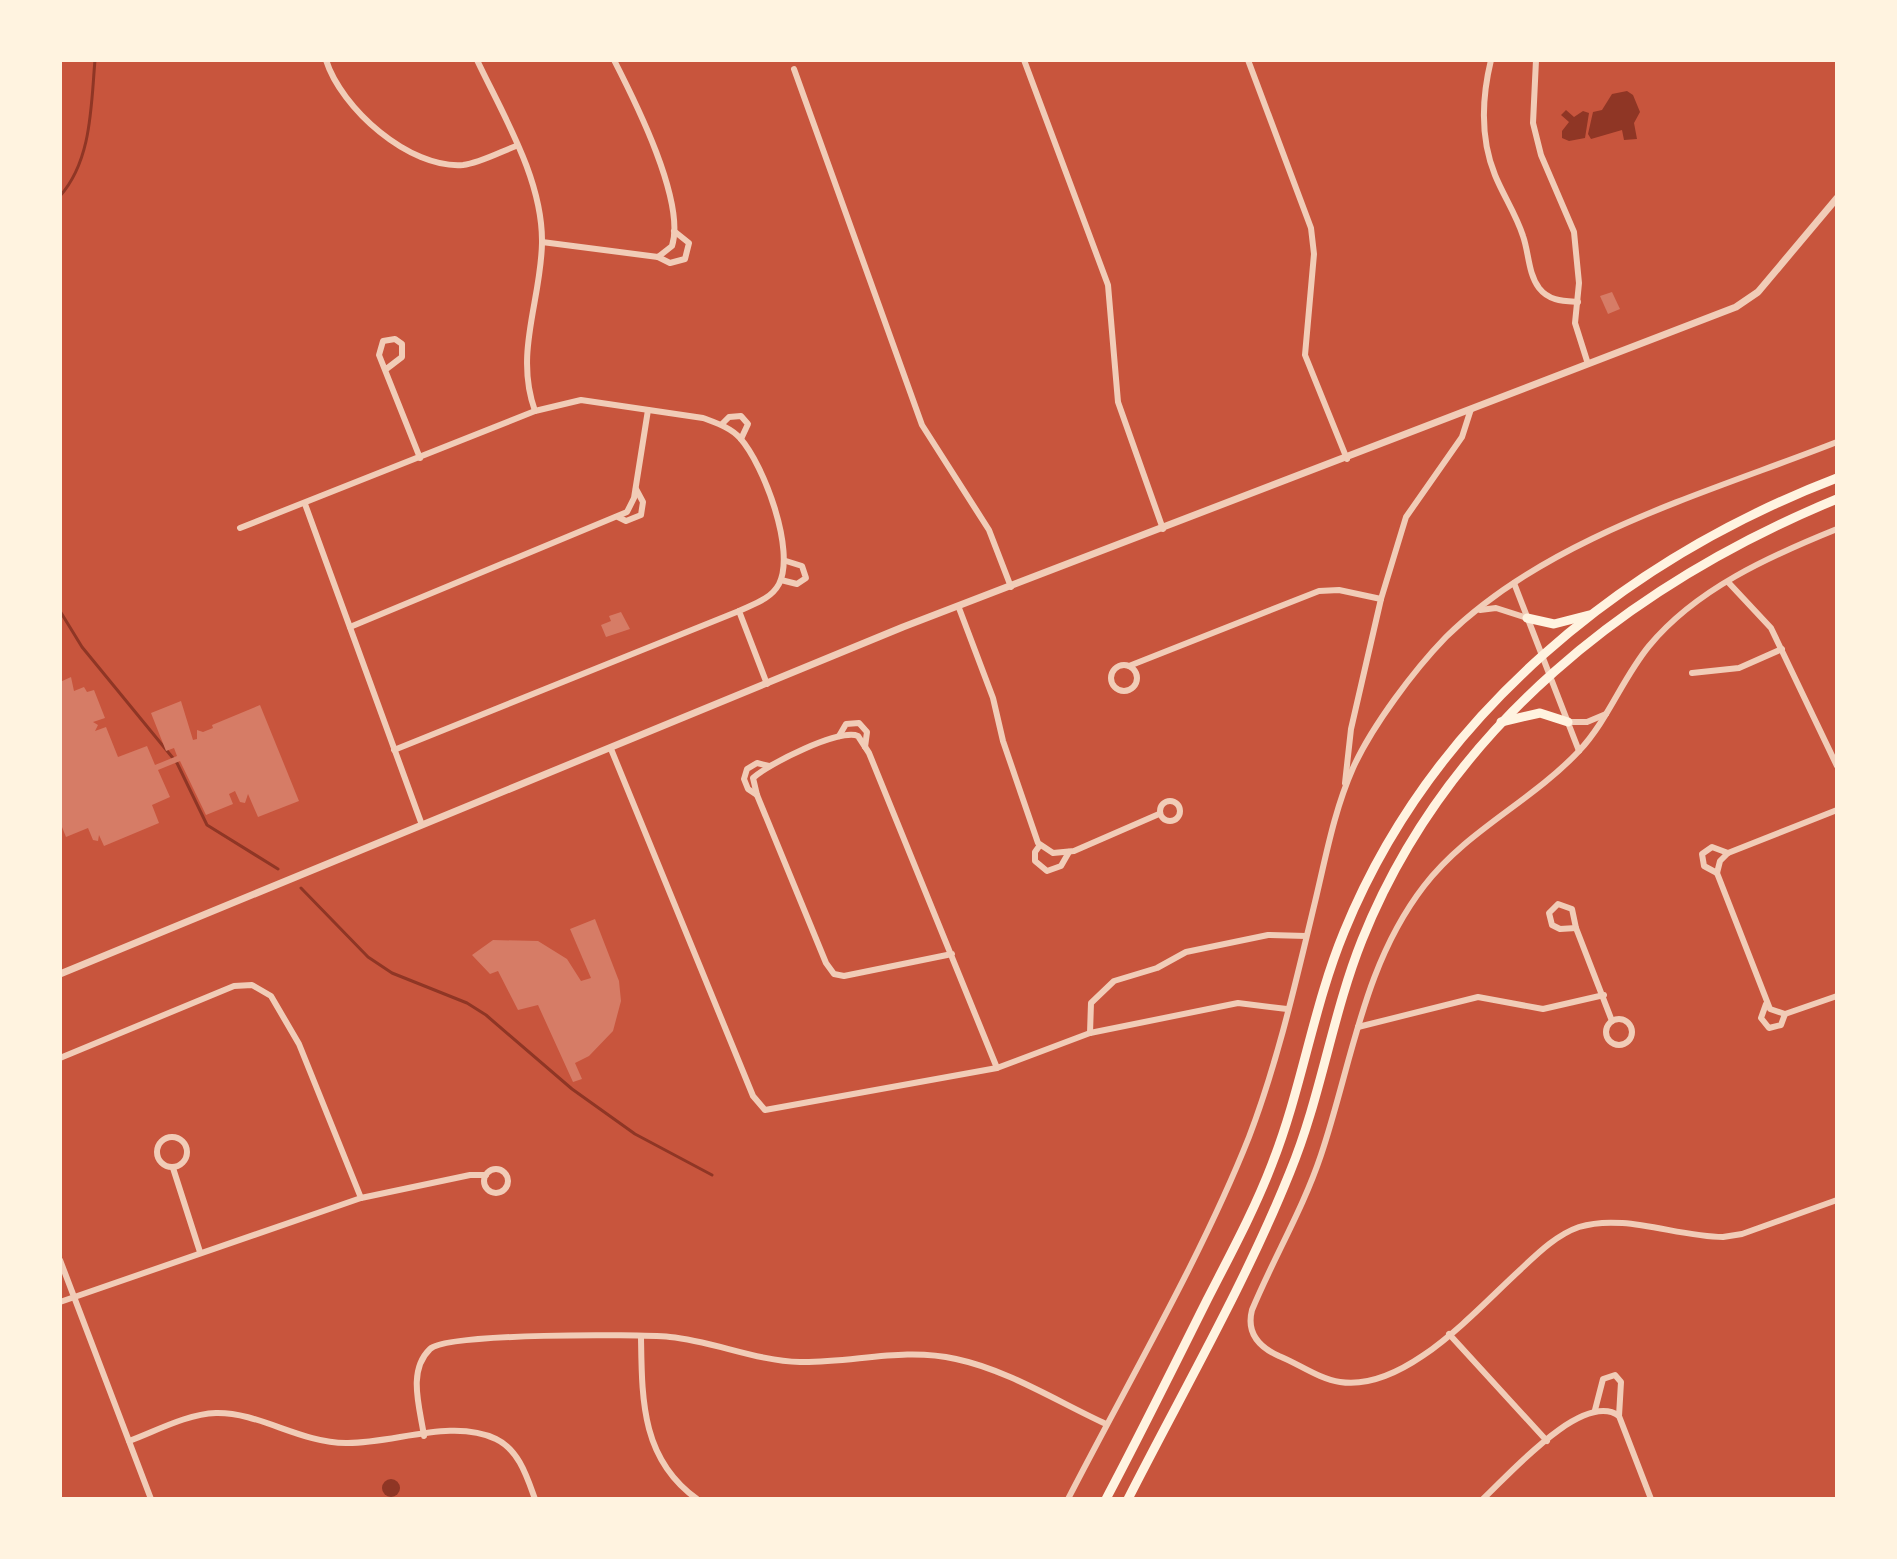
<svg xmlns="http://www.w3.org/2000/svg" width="1897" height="1559" viewBox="0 0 1897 1559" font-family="'Exo 2',sans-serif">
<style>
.water{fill:#8f3625}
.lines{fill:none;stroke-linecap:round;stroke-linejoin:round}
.stream{stroke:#8f3625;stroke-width:3}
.building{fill:#d67c66}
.minor{stroke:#f1ccb7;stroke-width:6}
.tertiary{stroke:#f1ccb7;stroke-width:7}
.trunk{stroke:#fff3e0;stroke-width:9}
</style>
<rect width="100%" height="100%" fill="#c8553d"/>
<g class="water">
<polygon points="1627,91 1633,95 1640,112 1634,123 1637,139 1624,140 1622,130 1591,139 1588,134 1593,112 1602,110 1612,94"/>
<polygon points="1566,110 1574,117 1583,111 1589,113 1585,138 1569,141 1562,138 1562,131 1569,122 1561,115"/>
<circle cx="391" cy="1488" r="9"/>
</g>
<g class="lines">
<g class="stream">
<path d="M60,196C92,160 91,105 95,60"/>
<polyline points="60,611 82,647 177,763 207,825 278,869"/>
<polyline points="301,888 368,957 392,973 467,1003 486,1015 572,1089 635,1134 712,1175"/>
</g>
</g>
<g class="building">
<polygon points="1612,292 1620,309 1608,314 1600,296"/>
<polygon points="621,612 630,629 606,637 601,625 611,621 609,616"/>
<polygon points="71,677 74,691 84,687 87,692 94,690 105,718 93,722 98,725 95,731 106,727 118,757 147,746 155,765 177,756 174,748 166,751 151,713 181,701 193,740 197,739 197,730 203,732 213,728 212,725 260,705 299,801 258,817 248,794 245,803 240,802 235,791 229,794 233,804 206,815 180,761 158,770 170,797 152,805 159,823 104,846 99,835 98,841 93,840 88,828 66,837 60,822 60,682"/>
<polygon points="595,919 619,981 621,1001 613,1031 589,1056 575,1063 582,1079 573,1082 538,1005 518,1010 498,971 490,974 472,955 493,940 538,941 567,959 581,981 591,978 570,929"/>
</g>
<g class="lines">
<g class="minor">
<path d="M326,60C341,108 409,169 463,165C480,163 500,152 516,146"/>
<path d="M477,60C503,115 543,180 542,243C541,301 514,353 535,411L581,400L703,418C716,423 730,427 740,438C764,465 796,551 779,584C771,599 754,604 739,611L767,684"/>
<polyline points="1024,60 1108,285 1118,402 1163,529"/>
<polyline points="1248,60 1311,228 1314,254 1305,355 1347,459"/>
<path d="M1491,60C1482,97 1480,138 1495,175C1503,195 1516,214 1523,236C1529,253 1528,273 1539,288C1549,301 1563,301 1578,302"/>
<polyline points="1536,60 1533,123 1541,155 1574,232 1579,283 1575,323 1588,364"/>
<polyline points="794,69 922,425 989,530 1011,587"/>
<path d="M542,242L658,257L672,246C686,202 635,101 614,60"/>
<polyline points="658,257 670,263 685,259 689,243 674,231"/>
<polyline points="385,370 402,357 402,344 395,339 383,341 379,355 420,458"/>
<polyline points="722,424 729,417 741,416 748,424 741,439"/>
<polyline points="305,504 422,825"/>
<polyline points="618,517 626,521 641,515 643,502 636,489"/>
<polyline points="240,528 535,411"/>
<path d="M1837,529C1770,556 1696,589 1649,646C1622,679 1608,720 1579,751C1531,802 1467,830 1424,886C1363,965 1352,1063 1321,1155C1303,1209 1274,1257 1252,1310C1246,1333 1259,1347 1279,1356C1299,1364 1319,1379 1340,1382C1405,1392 1476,1310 1520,1270C1537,1254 1556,1235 1579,1227C1624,1213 1677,1237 1723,1237L1742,1234L1837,1200"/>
<polyline points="781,580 797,584 806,578 802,566 786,561"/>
<polyline points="1728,582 1771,628 1837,766"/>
<polyline points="1514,583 1579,751"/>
<polyline points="959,608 993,698 1003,741 1038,843 1053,853 1074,851 1159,814"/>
<polyline points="1480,610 1496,608 1527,618"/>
<polyline points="350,627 627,512 634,498 648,410"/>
<circle cx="1124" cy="678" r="13"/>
<polyline points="1129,666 1319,591 1339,590 1381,599"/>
<polyline points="1692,673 1739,668 1782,649"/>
<polyline points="1568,722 1587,722 1606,714"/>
<polyline points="839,736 846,724 859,723 867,732 865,747"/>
<polyline points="611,749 753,1096 765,1110 997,1068 1090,1033 1238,1003 1287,1009"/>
<polyline points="394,750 739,611"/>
<polyline points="1345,783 1351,729 1381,599 1406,517 1462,437 1471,409"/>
<polyline points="757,795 748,789 744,779 747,769 757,763 769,766"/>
<circle cx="1170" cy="811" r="10"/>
<polyline points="1837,810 1728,853 1720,861 1717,873 1770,1009 1785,1014 1837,996"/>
<polyline points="1040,845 1035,852 1035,861 1047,871 1061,866 1069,852"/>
<polyline points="1717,873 1704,866 1702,854 1712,847 1728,853"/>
<polygon points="1558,904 1572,909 1576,928 1560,929 1552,925 1549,913"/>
<polyline points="1576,928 1612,1021"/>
<path d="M952,954L844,976L834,974L826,963L757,795L753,778C768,764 840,728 858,736L869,753L997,1068"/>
<polyline points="1766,1004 1761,1018 1769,1028 1781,1025 1785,1014"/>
<circle cx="1619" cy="1032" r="13"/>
<polyline points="1358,1027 1478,997 1543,1009 1604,995"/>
<polyline points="1090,1033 1091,1003 1114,981 1157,968 1186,952 1268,935 1306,936"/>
<polyline points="60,1058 234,986 252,985 271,996 299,1044 361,1198"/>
<circle cx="172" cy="1152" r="15"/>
<polyline points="173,1168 200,1252"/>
<circle cx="496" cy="1181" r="12"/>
<polyline points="60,1260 151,1499"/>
<polyline points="60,1302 361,1198 470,1175 486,1175"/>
<polyline points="1449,1334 1547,1441"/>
<path d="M641,1337C642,1399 641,1459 697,1499"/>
<polyline points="1595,1410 1603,1379 1615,1375 1621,1382 1619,1416"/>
<path d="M424,1436C420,1408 407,1371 430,1349C447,1333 637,1334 670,1337C713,1341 756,1361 800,1362C853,1363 903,1347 956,1359C1008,1370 1058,1402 1106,1424"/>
<path d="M129,1441C156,1431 187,1414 216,1413C259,1412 300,1443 346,1443C393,1444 452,1418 496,1439C519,1450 527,1477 535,1499"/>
<path d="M1068,1499C1128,1382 1201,1258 1249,1137C1278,1061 1296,981 1315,902C1326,856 1334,811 1353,768C1372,726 1414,670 1446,637C1547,537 1707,493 1837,442"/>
<path d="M1483,1499C1509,1475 1583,1390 1619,1416L1651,1499"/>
</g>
<polyline class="tertiary" points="60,974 903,627 1736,307 1758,292 1837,198"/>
<g class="trunk">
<polyline points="1527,618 1554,624 1589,615"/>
<polyline points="1501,722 1540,713 1568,722"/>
<path d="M1106,1499C1141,1433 1174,1366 1207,1300C1230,1255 1254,1211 1272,1164C1302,1088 1313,1007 1344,932C1432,716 1623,560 1837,478"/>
<path d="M1128,1499C1183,1391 1245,1284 1290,1172C1321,1097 1332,1015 1362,940C1447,728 1631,584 1837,499"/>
</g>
</g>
<rect width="1897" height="1559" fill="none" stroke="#fff3e0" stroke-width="124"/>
</svg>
